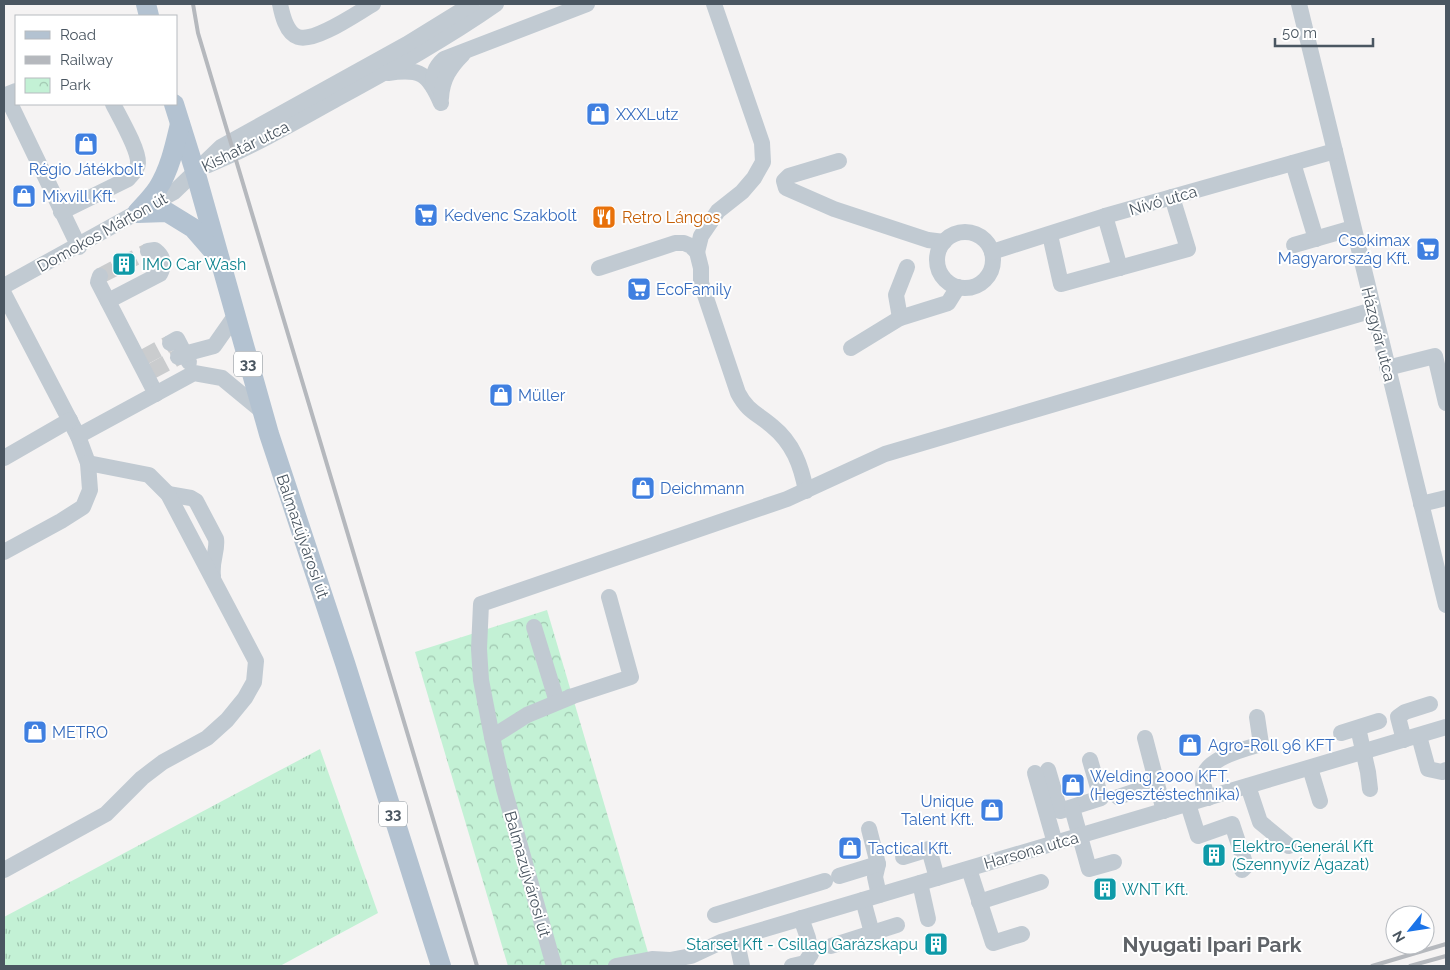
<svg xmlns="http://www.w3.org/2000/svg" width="1450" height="970" viewBox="0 0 1450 970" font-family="Raleway,sans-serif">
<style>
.grass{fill:url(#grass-tufts)}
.park{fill:url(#park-crowns)}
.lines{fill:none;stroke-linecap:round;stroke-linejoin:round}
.minor-tunnel{stroke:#caccce;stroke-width:16;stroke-dasharray:16 8;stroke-linecap:butt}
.minor{stroke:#c1cad2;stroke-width:16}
.major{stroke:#b3c2d1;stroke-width:20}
.rail{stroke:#b5b8bd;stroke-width:4}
.labels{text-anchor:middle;stroke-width:4;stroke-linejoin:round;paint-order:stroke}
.shield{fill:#fff;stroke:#808990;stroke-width:1}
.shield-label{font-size:15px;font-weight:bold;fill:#4a5661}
.shop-label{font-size:16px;fill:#366cbe;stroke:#fff;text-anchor:start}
.street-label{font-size:16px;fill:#4a5661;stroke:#fff}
.food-label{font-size:16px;fill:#c56008;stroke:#fff;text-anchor:start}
.culture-label{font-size:16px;fill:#0d838f;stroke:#fff;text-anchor:start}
.district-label{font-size:21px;font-weight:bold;fill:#5f6368;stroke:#fff}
</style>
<defs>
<pattern id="grass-tufts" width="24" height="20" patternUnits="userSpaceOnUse" patternTransform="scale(1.25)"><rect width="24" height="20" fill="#c3f1d5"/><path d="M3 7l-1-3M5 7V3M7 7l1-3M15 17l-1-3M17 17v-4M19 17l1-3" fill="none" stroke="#a0c6b0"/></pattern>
<pattern id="park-crowns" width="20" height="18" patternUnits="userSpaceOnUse" patternTransform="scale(1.25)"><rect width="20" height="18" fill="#c3f1d5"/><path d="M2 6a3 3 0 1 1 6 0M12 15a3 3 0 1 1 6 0" fill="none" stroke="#a0c6b0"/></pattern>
</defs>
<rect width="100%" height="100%" fill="#f5f3f3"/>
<polygon class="grass" points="320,749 378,913 280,966 4,966 4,917"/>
<polygon class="park" points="547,610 652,966 508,966 415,652"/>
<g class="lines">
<g class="minor-tunnel">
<polyline points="100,276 148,251"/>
<polyline points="144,357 170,343"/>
<polyline points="152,371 178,357"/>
</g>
<g class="minor">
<path d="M280,4C282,14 286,33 298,37C315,43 357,13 373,4"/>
<polyline points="1299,4 1446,605"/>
<path d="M388,73C420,68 428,73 441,103"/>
<path d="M434,88C432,75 435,67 444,59L587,4"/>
<polyline points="16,91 6,95 79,247"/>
<path d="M441,98C442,79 450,67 463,54"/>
<polyline points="839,161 789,176 784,181 786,188 834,209 928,240 944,242"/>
<polyline points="1293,163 1316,239"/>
<path d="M208,165C254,146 297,121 340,97C393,68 446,39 496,4"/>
<path d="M61,212L128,179C132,174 138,169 138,163C139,150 119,116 113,104"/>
<polyline points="1105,216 1120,268"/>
<circle cx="965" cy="260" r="28"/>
<polyline points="1050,235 1061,284 1188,249 1172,197"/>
<polyline points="1294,245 1353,228"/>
<polyline points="697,252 701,236 718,211 742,192 754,178 763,162 762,143 714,4"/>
<polyline points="992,252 1105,216 1335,151"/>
<path d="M599,268L675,243H684L691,246L697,252L701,268V283L738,393C748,412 757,413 772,426C793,443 801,465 806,491"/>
<polyline points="100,276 98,282 156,394"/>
<polyline points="4,286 174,192 221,147 407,44 472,4"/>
<polyline points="4,294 78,436 88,463 90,490 83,507 61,521 4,552"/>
<path d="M108,301L160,274C165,264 164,257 155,250L148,251"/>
<polyline points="900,318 896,295 907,267"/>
<polyline points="170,343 177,339 189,362"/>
<polyline points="851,348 900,318 948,303 958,287"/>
<polyline points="178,357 184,354 214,346 235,316"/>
<polyline points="1387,368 1435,356 1446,403"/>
<polyline points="78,436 194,373 222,378 262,411"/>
<polyline points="4,458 70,420"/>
<path d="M168,494L191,498L196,501L216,539C218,550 211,561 213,576"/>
<polyline points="1421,504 1446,498"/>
<polyline points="534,627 557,702"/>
<polyline points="1358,728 1368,772 1370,789"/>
<polyline points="1341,733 1379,721"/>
<polyline points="1419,736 1428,769 1442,772 1446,770"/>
<polyline points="492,737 527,715 573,696 631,677 609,597"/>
<polyline points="1145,738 1164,811"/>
<polyline points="1404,740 1398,717 1405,712 1430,704"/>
<polyline points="1310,768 1320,801"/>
<polyline points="1048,770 1060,811 1101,798 1090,760"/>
<polyline points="1035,773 1055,843"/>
<polyline points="1248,786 1260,822 1289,846"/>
<polyline points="1118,797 1157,784"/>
<path d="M1208,798C1206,793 1204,788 1203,783C1200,759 1245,749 1261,744L1257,717"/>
<polyline points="1188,804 1198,836 1232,824 1246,866 1242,870"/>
<polyline points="1072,808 1089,869 1114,862"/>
<polyline points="869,829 878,864 875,877 879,895"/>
<polyline points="903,857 929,849 937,878"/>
<polyline points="969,869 993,943 1022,934"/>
<polyline points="4,870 106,814 142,778 163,762 207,738 227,720 245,698 254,682 256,661 168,494 149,475 88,463"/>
<polyline points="839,876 878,864"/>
<polyline points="920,883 928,919"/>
<polyline points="863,900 872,933"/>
<polyline points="979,902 1041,882"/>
<polyline points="715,915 825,881"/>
<polyline points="736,938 742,966"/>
<polyline points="831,946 897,925"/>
<polyline points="554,966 504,789 492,737 481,680 479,649 481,604 787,499 885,454 1373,310"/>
<polyline points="616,966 652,959 670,960 691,956 721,942 1446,727"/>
<polyline points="792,966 805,963 811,954 808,938 801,918"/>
</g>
<g class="major">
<polyline points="146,4 149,16"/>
<polyline points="174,104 195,171 269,434 345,663 441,966"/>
<path d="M137,213C144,205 152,197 158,188C170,169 175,145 180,124"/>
<polyline points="137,213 167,212 193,228 214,252"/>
</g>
<g class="rail">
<polyline points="193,4 198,33 477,966"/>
<polyline points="1372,966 1446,944"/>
<polyline points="1410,966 1446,956"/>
</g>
</g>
<defs>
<g id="shop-square" transform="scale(1.25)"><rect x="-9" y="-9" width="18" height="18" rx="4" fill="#3f7fe0" stroke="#fff"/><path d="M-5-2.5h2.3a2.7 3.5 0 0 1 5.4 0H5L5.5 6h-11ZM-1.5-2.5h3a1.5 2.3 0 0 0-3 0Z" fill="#fff"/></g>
<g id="supermarket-square" transform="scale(1.25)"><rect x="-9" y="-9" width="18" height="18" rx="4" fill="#3f7fe0" stroke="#fff"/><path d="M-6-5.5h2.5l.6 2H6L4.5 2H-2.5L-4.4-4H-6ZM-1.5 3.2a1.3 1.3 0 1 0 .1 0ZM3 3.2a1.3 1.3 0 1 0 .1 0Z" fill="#fff"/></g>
<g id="restaurant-square" transform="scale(1.25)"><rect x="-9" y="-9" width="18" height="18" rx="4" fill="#e8710a" stroke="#fff"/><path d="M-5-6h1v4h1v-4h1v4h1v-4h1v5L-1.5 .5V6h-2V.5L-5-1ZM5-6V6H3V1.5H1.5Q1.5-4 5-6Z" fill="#fff"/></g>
<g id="building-square" transform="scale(1.25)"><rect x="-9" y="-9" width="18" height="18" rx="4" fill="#0f9aa8" stroke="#fff"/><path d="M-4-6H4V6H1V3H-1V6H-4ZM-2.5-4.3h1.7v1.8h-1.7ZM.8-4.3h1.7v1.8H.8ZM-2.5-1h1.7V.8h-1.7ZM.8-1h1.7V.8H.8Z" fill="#fff"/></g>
</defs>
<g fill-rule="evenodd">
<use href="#shop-square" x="598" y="114"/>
<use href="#shop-square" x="86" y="144"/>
<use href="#shop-square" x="24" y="196"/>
<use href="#supermarket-square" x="426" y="215"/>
<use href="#restaurant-square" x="604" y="217"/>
<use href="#supermarket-square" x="1428" y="249"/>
<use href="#building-square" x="124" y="264"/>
<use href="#supermarket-square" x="639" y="289"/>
<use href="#shop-square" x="501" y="395"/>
<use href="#shop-square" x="643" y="488"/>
<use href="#shop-square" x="35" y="732"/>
<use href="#shop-square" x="1190" y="745"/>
<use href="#shop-square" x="1073" y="785"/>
<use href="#shop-square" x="992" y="810"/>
<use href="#shop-square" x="850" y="848"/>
<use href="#building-square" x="1214" y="855"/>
<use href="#building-square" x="1105" y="889"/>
<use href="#building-square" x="936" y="944"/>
</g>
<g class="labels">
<g class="shield">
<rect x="234" y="351.5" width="28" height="25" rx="4"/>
<rect x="379" y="801.5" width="28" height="25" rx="4"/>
</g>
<g class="shield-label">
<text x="248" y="369">33</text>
<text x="393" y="819">33</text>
</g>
<g class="shop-label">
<text x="616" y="120">XXXLutz</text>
<text x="86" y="175" text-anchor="middle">Régio Játékbolt</text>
<text x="42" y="202">Mixvill Kft.</text>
<text x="444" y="221">Kedvenc Szakbolt</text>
<text x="1410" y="246" text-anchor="end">Csokimax<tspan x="1410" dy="18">Magyarország Kft.</tspan></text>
<text x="656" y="295">EcoFamily</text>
<text x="518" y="401">Müller</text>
<text x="660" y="494">Deichmann</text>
<text x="52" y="738">METRO</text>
<text x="1208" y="751">Agro-Roll 96 KFT</text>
<text x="1090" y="782">Welding 2000 KFT.<tspan x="1090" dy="18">(Hegesztéstechnika)</tspan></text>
<text x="974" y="807" text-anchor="end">Unique<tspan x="974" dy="18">Talent Kft.</tspan></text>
<text x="868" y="854">Tactical Kft.</text>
</g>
<g class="street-label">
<text transform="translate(245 146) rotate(-26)" y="6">Kishatár utca</text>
<text transform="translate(1163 200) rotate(-16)" y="6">Nívó utca</text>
<text transform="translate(102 232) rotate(-29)" y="6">Domokos Márton út</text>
<text transform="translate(1379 334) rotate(76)" y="6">Házgyár utca</text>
<text transform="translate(303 536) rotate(71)" y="6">Balmazújvárosi út</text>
<text transform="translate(1031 850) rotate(-16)" y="6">Harsona utca</text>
<text transform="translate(528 874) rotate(74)" y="6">Balmazújvárosi út</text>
</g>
<g class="food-label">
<text x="622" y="223">Retro Lángos</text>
</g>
<g class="culture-label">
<text x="142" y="270">IMO Car Wash</text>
<text x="1232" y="852">Elektro-Generál Kft<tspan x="1232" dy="18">(Szennyvíz Ágazat)</tspan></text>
<text x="1122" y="895">WNT Kft.</text>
<text x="918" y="950" text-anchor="end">Starset Kft - Csillag Garázskapu</text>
</g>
<g class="district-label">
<text x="1212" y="952">Nyugati Ipari Park</text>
</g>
</g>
<rect width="1450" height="970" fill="none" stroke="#4a5661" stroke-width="10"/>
<rect x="15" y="15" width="162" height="90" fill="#ffffff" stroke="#b7bbc0"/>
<rect x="25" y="31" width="25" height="8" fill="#b3c2d1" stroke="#b7bbc0"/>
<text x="60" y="40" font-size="15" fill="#4a5661">Road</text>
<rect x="25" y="56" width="25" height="8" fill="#b5b8bd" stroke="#b7bbc0"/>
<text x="60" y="65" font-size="15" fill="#4a5661">Railway</text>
<rect x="25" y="78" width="25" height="15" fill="url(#park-crowns)" stroke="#b7bbc0"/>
<text x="60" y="90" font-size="15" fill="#4a5661">Park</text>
<g transform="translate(1410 930) rotate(240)"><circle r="24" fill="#ffffff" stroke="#b7bbc0"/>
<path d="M0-4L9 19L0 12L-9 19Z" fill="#1a73e8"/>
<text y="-8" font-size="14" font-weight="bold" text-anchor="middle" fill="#4a5661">N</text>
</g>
<path d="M1275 38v8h98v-8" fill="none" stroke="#4a5661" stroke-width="2.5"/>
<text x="1282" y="38" font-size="15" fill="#4a5661" stroke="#ffffff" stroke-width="4" paint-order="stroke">50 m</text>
</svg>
